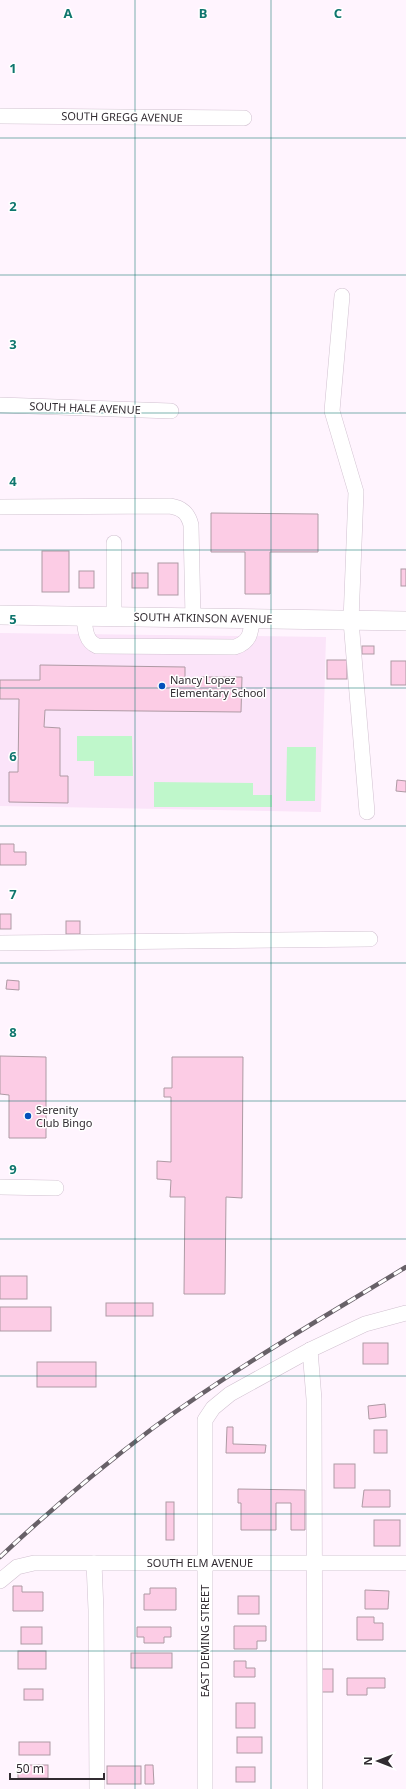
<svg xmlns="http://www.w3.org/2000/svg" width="406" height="1789" viewBox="0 0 406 1789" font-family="'Noto Sans',sans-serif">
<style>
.built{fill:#fbe4f9}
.green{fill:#bff7cb}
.building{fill:#fccce5;stroke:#ae9aa4}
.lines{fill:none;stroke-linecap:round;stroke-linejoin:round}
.minor-casing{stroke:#d1c1d0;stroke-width:16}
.major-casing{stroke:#d1c1d0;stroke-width:20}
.minor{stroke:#fff;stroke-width:15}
.major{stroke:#fff;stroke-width:19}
.rail-casing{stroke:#686168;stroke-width:4.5}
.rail{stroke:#fff;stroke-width:3;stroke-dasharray:9;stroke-linecap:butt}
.grid{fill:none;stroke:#0f766e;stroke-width:1;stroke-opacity:0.55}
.poi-dot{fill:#0451bb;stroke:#fff;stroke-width:1.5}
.labels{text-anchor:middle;stroke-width:3;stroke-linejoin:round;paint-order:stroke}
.street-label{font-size:11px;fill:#312b31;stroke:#fff}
.poi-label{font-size:11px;fill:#312b31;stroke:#fff;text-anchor:start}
.grid-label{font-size:13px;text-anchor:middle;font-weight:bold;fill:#0f766e;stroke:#fff;stroke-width:3;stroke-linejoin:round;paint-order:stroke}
</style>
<rect width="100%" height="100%" fill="#fff4fe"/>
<polygon class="built" points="0,633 326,637 321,812 0,806"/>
<g class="green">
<polygon points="77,736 132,736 133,776 94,776 94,761 77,761"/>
<polygon points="287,747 316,747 315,801 286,801"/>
<polygon points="154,782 253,783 253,795 272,795 272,807 154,807"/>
</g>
<g class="building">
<polygon points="211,513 318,514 318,552 270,552 270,594 245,594 245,552 211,552"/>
<rect x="42" y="551" width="27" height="41"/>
<rect x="158" y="563" width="20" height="32"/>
<rect x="401" y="569" width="5" height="17"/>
<rect x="79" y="571" width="15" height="17"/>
<rect x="132" y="573" width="16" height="15"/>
<rect x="362" y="646" width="12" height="8"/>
<rect x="327" y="660" width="20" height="19"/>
<rect x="391" y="661" width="15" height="24"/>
<polygon points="40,665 185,667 185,684 201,684 201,677 242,677 241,712 45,710 44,727 60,728 60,776 68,776 68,803 9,802 9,772 18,772 19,699 0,699 0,680 40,680"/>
<polygon points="397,780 406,781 406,792 396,791"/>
<polygon points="0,844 14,844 14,852 26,852 26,865 0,865"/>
<rect x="0" y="914" width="11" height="15"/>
<rect x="66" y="921" width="14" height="13"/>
<polygon points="7,980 19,981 19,990 6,989"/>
<polygon points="0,1056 46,1057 46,1138 9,1138 9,1095 0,1094"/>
<polygon points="172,1057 243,1057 242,1198 226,1197 225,1294 184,1294 185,1197 170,1197 171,1180 157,1179 157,1161 171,1162 171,1097 164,1097 164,1088 172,1088"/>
<rect x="0" y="1276" width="27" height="23"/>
<rect x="106" y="1303" width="47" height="13"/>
<rect x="0" y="1307" width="51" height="24"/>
<rect x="363" y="1343" width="25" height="21"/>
<rect x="37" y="1362" width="59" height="25"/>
<polygon points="385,1404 386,1417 369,1419 368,1406"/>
<polygon points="227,1427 233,1427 233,1444 266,1445 265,1453 226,1453"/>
<rect x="374" y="1430" width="13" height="23"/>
<rect x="334" y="1464" width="21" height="24"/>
<polygon points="238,1489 305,1490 305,1530 291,1530 291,1503 276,1503 276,1530 241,1530 241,1503 238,1503"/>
<polygon points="364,1490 390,1490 390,1507 362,1507"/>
<rect x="166" y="1502" width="8" height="38"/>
<rect x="374" y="1520" width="26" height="26"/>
<polygon points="13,1586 22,1586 22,1592 43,1592 43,1611 13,1611"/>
<polygon points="150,1588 176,1588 176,1610 144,1610 144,1594 150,1594"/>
<polygon points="365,1590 389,1591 388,1609 365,1609"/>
<rect x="238" y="1596" width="21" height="18"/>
<polygon points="357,1617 374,1617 374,1623 383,1623 383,1640 357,1640"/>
<polygon points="234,1626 266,1626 266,1641 257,1641 257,1649 234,1649"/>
<rect x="21" y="1627" width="21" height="17"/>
<polygon points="137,1627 171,1627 171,1637 164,1637 164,1643 144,1643 144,1637 137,1637"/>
<rect x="18" y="1651" width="28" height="18"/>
<rect x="131" y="1653" width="41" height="15"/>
<polygon points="234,1661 246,1661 246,1668 255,1668 255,1677 234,1677"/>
<rect x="320" y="1669" width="13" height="23"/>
<polygon points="347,1678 385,1678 385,1688 367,1688 367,1695 347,1695"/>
<rect x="24" y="1689" width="19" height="11"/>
<rect x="236" y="1703" width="19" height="25"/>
<rect x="237" y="1737" width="25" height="16"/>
<rect x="19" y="1742" width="31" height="13"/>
<rect x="18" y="1765" width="30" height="13"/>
<polygon points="145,1765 153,1765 154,1784 145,1784"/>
<rect x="107" y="1766" width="34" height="18"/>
<rect x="236" y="1767" width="19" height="15"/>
</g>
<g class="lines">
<g class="minor-casing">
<g id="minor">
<polyline points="0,116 244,118"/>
<polyline points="342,296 332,411 356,492 351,621 367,812"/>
<polyline points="0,405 171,411"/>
<path d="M0,507L170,506C182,508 188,513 191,525L193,618"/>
<polyline points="114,543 114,617"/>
<path d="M84,616C85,628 85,641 97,646L235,647C250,642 251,633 252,619"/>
<polyline points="0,943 370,939"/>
<polyline points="0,1187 56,1188"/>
<polyline points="310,1350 314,1399 315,1789"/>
<polyline points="94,1563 96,1610 97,1789"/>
<polyline points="0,1581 17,1567 34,1563 406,1563"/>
<polyline points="205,1789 205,1420 213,1408 230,1394 310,1350 365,1324 406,1313"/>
</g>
</g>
<g class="major-casing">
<polyline id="major" points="0,615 406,621"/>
</g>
<use href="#minor" class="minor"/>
<use href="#major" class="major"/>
<g class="rail-casing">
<path id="rail" d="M0,1557C49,1511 100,1468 153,1428C233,1369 321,1319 406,1267"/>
</g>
<use href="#rail" class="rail"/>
</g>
<path class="grid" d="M135,0V1789M271,0V1789M0,138H406M0,275H406M0,413H406M0,550H406M0,688H406M0,826H406M0,963H406M0,1101H406M0,1239H406M0,1376H406M0,1514H406M0,1651H406"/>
<g class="poi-dot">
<circle cx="162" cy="686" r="4"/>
<circle cx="28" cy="1116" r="4"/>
</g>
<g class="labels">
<g class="street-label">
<text transform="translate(122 117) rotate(1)" y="4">SOUTH GREGG AVENUE</text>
<text transform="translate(85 408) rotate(2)" y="4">SOUTH HALE AVENUE</text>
<text transform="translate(203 618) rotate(1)" y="4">SOUTH ATKINSON AVENUE</text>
<text x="200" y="1567">SOUTH ELM AVENUE</text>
<text transform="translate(205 1641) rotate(-90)" y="4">EAST DEMING STREET</text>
</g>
<g class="poi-label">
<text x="170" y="684">Nancy Lopez<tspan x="170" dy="13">Elementary School</tspan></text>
<text x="36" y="1114">Serenity<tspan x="36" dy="13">Club Bingo</tspan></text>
</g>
</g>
<g class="grid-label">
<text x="68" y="18">A</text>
<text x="203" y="18">B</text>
<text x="338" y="18">C</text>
<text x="13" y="73">1</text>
<text x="13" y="211">2</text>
<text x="13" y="349">3</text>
<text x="13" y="486">4</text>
<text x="13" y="624">5</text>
<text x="13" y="761">6</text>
<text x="13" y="899">7</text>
<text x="13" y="1037">8</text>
<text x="13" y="1174">9</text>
</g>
<g transform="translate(378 1761) rotate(270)" stroke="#ffffff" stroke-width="3" paint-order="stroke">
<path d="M0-3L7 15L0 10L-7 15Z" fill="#312b31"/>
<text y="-6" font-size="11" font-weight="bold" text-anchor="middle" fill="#312b31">N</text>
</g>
<path d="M10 1773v6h94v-6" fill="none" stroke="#312b31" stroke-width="2"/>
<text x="16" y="1773" font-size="12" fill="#312b31" stroke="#ffffff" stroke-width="3" paint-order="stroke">50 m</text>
</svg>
